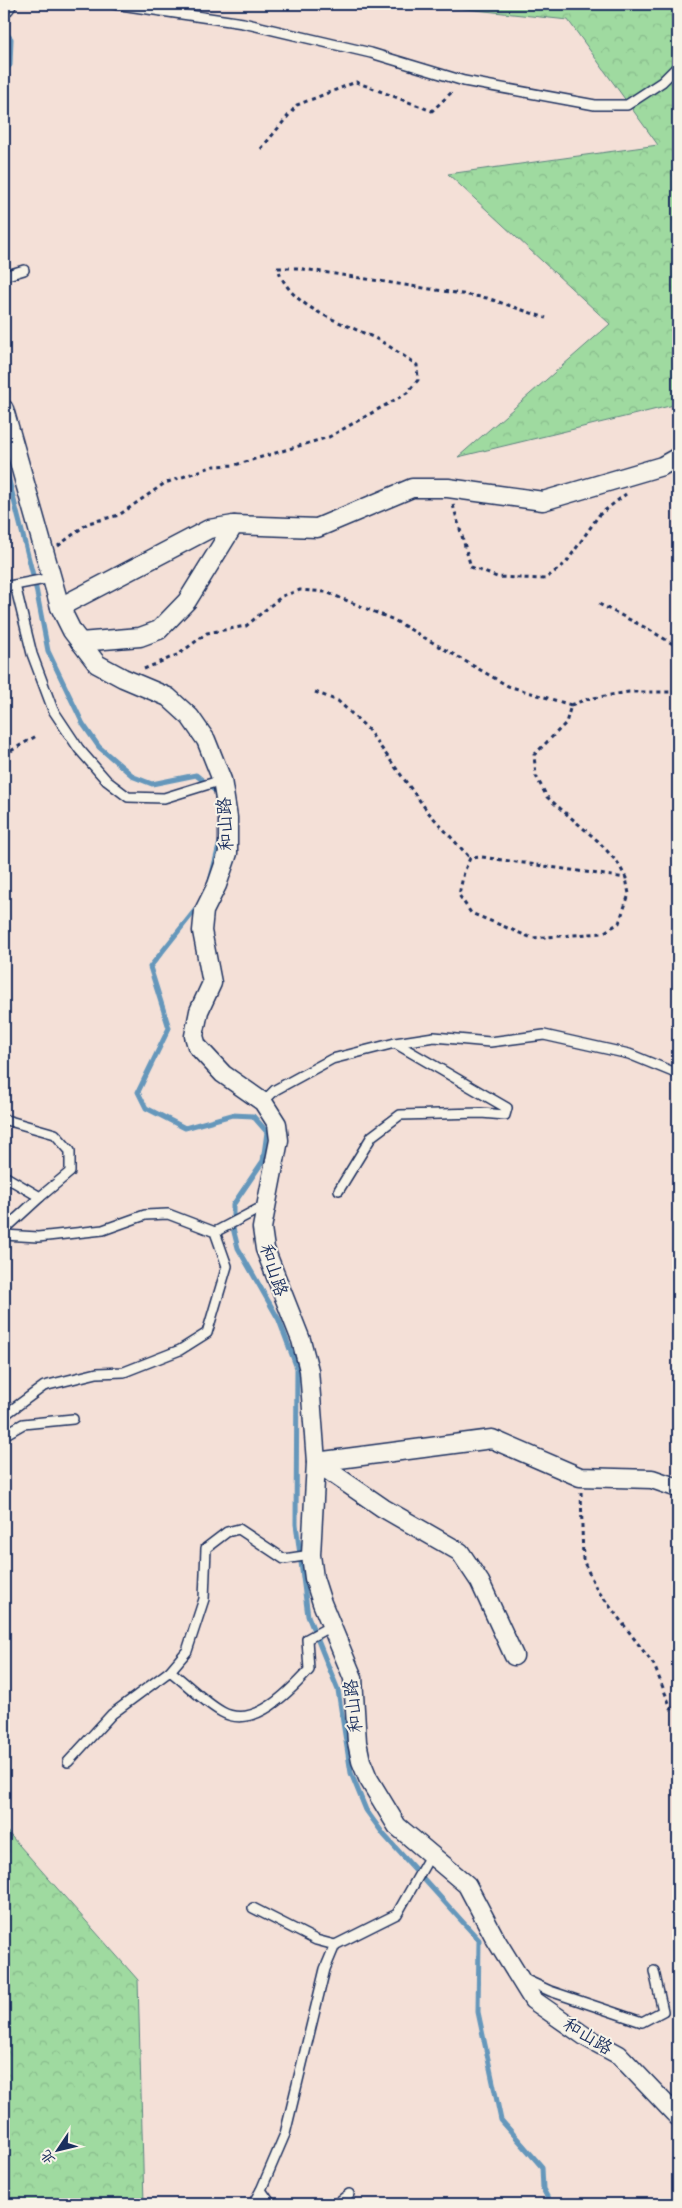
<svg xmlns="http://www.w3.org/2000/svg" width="682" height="2208" viewBox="0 0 682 2208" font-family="Pangolin,'LXGW WenKai TC',sans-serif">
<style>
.forest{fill:url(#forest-crowns);stroke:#5d847f}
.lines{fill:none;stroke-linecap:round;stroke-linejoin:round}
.stream{stroke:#6597bb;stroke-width:5}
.lane-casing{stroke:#1b2f5e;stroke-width:12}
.street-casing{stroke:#1b2f5e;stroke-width:21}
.path{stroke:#1b2f5e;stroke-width:3;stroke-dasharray:4 4;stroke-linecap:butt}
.lane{stroke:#f7f3e8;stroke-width:9}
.street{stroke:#f7f3e8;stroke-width:18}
.labels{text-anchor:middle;stroke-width:4;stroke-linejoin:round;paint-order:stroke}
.street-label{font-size:18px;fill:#1b2f5e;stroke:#f7f3e8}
</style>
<defs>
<pattern id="forest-crowns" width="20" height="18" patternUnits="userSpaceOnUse" patternTransform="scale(1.25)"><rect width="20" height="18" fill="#9fdaa0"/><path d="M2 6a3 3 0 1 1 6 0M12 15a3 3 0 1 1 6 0" fill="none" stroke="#88bb8c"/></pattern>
</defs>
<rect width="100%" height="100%" fill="#f4e0d7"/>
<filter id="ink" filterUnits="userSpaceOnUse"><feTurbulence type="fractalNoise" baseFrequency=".02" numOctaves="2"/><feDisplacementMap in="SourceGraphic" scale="10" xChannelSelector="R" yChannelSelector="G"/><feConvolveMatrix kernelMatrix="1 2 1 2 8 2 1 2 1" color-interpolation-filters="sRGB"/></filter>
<g filter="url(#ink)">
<g class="forest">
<polygon points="420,4 678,4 678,404 458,457 610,324 448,174 658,145 568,20"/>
<polygon points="4,1828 138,1980 144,2204 4,2204"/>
</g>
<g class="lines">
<g class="stream">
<polyline points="4,31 11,39 10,65 4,71"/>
<polyline points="4,461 35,583 48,651 83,724 99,747 134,777 152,784 196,775 218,793"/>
<polyline points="210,881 221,838"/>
<polyline points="200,904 150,967 169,1028 138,1092 146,1108 185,1128 232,1115 253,1116 267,1132 263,1161 233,1205 233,1228 238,1248 279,1320 297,1368 296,1524 308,1616 338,1690 351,1773 366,1810 384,1835 479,1940 478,2012 501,2120 542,2167 543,2189 551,2204"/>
</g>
<g class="lane-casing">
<g id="lane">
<polyline points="114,4 243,23 371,53 464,81 595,105 627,105 662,82 678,66"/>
<polyline points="4,276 24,270"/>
<polyline points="15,585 32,654 53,710 79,749 107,781 128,797 164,798 222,780"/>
<polyline points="4,587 51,578"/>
<polyline points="263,1102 275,1090 332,1059 395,1043 434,1037 490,1042 544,1035 629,1054 678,1074"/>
<polyline points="4,1176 40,1197 70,1172 70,1151 55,1134 6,1120"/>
<polyline points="339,1190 372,1136 400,1115 481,1113 505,1115 507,1108 395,1043"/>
<polyline points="4,1230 40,1197"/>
<polyline points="215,1232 266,1205"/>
<polyline points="4,1235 38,1237 103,1230 145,1215 168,1214 215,1232 227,1266 207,1333 180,1350 124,1372 97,1373 44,1386 6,1414 4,1421"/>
<polyline points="4,1435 23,1424 73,1419"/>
<polyline points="170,1671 187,1651 204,1599 206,1548 227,1532 239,1529 284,1559 311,1555"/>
<path d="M68,1762L112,1714L170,1671C187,1684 204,1702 222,1712C254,1730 290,1691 309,1670L307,1639L331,1626"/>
<polyline points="253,1908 316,1940 335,1945 325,1969 285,2134 261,2190"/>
<polyline points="335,1945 397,1914 431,1854"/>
<polyline points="524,1979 550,1991 642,2022 663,2011 654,1971"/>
<polyline points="253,2204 261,2190 271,2204"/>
<polyline points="336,2204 349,2194"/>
</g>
</g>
<g class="street-casing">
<g id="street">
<polyline points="4,8 7,4"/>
<polyline points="4,409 60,607 72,631 97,664 123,678 168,697 190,717 206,740 222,780 228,818 228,853 217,885 204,911 202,931 212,983 199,1011 194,1036 197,1046 223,1074 263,1102 277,1124 279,1140 262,1228 265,1249 301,1340 309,1370 316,1462 311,1555 314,1578 322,1603 353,1678 357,1742 361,1761 368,1778 397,1826 467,1885 496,1940 533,2000 586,2037 619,2055 678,2117"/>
<polyline points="60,607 209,529 234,525"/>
<polyline points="80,642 140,637 159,630 187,601 234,525 317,528 412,488 448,488 543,501 662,466 678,457"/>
<polyline points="514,1656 480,1582 460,1552 383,1508 316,1462 492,1439 580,1477 652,1479 678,1488"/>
</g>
</g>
<g class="path">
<polyline points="261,149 297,105 356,82 432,111 454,90"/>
<polyline points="453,505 471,567 497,577 545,579 566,563 599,515 626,494"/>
<path d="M58,546L88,523L119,515L165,483L214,466L235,465L329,437L407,393L418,380L417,365C406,358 394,349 382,342C347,322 291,312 278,268H297L487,298L546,318"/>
<polyline points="599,604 648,629 678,647"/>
<polyline points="144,669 179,654 207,633 246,626 282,596 300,590 326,592 394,620 508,686 571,705 566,723 534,755 536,776 547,797 598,841 618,863 626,878 482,857 470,858 464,872 459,895 471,913 532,938 603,933 619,923 629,894 626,878"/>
<polyline points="315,692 338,701 366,727 428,812 470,858"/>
<polyline points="571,705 587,699 629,692 678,692"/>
<polyline points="4,755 38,735"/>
<polyline points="581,1492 583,1560 596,1588 654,1665 673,1713"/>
</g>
<use href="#lane" class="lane"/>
<use href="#street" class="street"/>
</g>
</g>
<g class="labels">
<g class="street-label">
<text transform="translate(225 824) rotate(-93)" y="6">和山路</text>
<text transform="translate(274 1270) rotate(72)" y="6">和山路</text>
<text transform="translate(353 1706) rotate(-96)" y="6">和山路</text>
<text transform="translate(588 2036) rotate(31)" y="6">和山路</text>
</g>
</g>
<rect width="682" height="2208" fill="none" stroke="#f7f3e8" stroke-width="20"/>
<rect x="10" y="10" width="662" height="2188" fill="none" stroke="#1b2f5e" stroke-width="2" filter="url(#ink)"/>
<g transform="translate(58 2150) rotate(235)" stroke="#f7f3e8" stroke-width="4" paint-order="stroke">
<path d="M0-4L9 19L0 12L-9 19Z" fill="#1b2f5e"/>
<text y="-8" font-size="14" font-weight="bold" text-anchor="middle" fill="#1b2f5e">北</text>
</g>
</svg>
